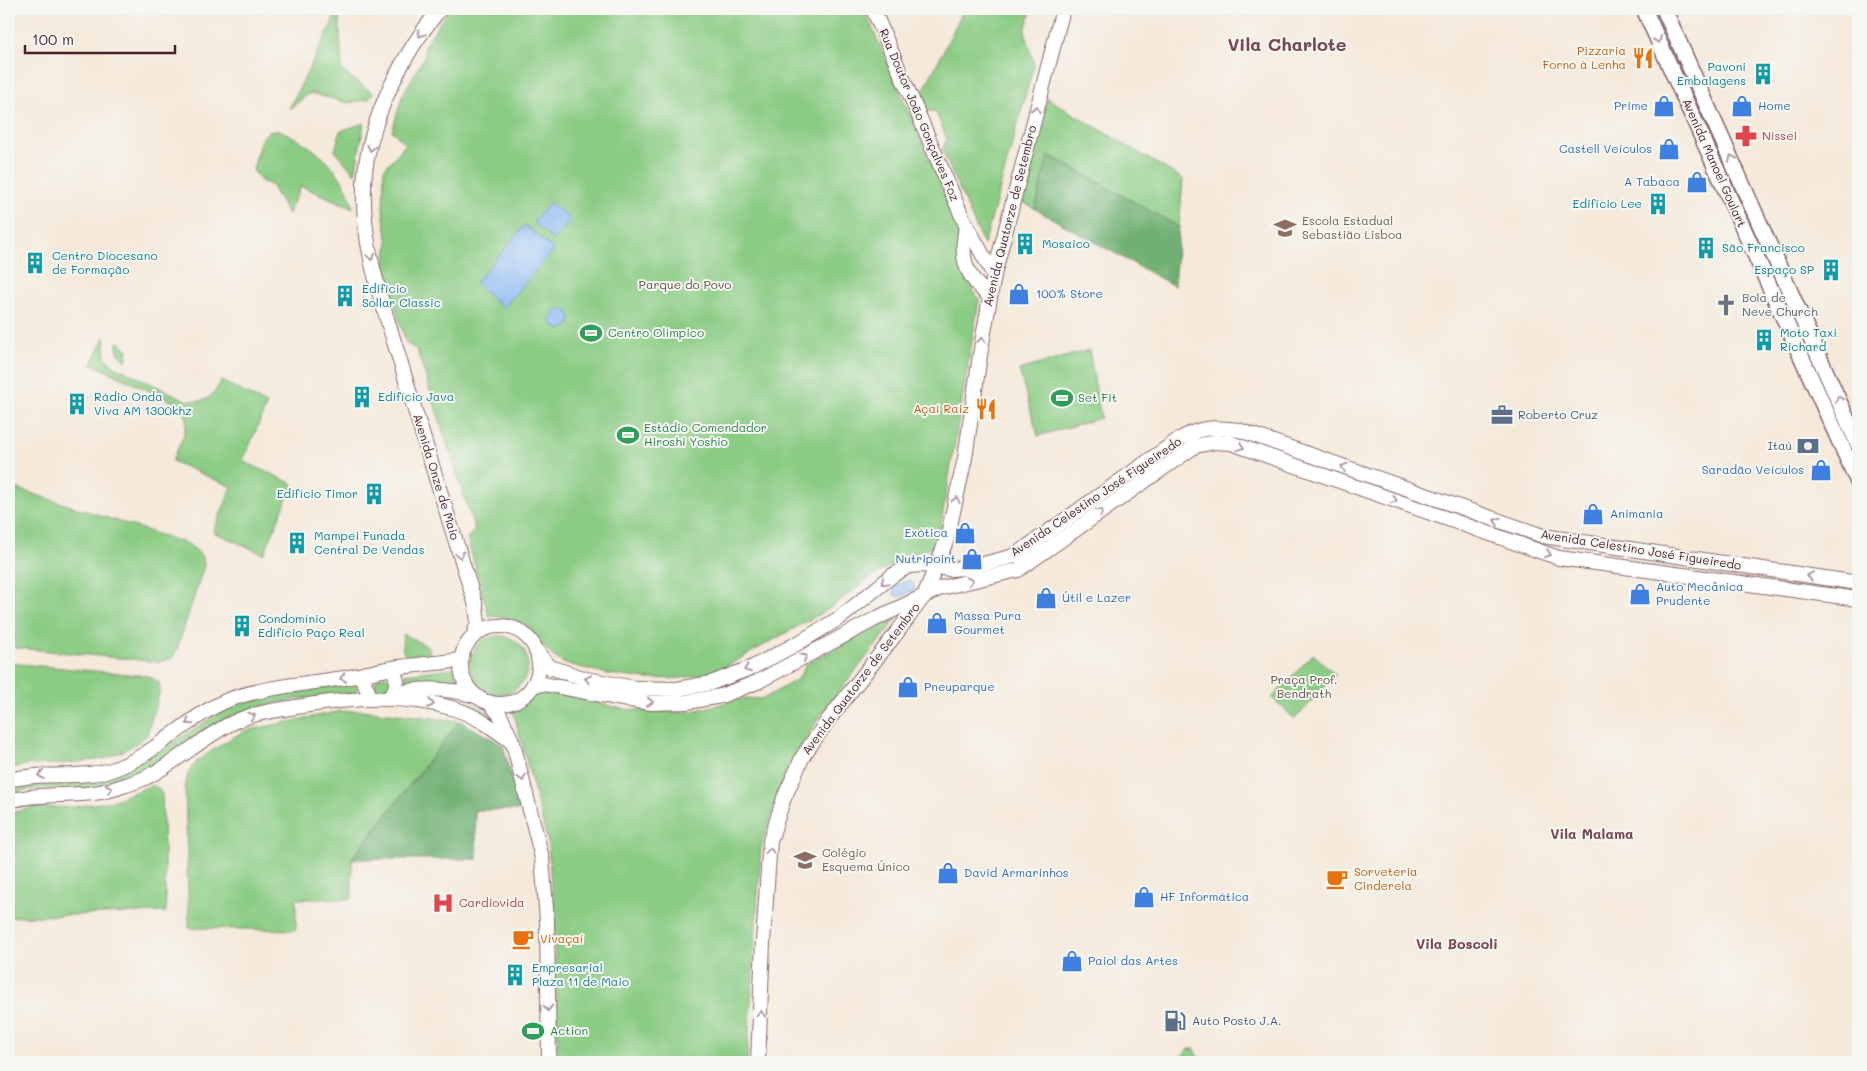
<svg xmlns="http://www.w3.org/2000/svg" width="1867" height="1071" viewBox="0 0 1867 1071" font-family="Mali,sans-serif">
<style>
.green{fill:#8bcc84;stroke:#6a7658}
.forest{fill:#70b072;stroke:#5d684e}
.water{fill:#89b9f4;stroke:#6a6c90}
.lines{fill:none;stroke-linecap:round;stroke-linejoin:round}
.tertiary-casing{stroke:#866668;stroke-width:16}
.secondary-casing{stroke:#866668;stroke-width:18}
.tertiary{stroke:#fff;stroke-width:14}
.secondary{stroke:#fff;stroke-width:15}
.oneway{stroke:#ae9aa0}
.labels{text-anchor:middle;stroke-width:4;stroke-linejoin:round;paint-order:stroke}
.food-label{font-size:12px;fill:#c56008;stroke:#f6f6f2;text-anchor:end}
.culture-label{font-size:12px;fill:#0d838f;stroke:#f6f6f2;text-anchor:start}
.shop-label{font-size:12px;fill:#366cbe;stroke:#f6f6f2;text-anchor:start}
.street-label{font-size:12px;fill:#4a1f2b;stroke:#f6f6f2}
.health-label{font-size:12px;fill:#be3a42;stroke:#f6f6f2;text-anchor:start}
.education-label{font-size:12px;fill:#785e54;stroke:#f6f6f2;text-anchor:start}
.park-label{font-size:12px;fill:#5e5346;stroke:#f6f6f2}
.worship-label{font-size:12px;fill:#5b616d;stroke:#f6f6f2;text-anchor:start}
.leisure-label{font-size:12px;fill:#27864d;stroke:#f6f6f2;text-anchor:start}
.service-label{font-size:12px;fill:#4e5e75;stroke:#f6f6f2;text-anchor:start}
.neighbourhood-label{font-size:14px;font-weight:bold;fill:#784950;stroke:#f6f6f2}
.district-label{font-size:18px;font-weight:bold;fill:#784950;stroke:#f6f6f2}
</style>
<rect width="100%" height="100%" fill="#f6f6f2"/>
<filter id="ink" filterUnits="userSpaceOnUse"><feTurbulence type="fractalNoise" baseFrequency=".02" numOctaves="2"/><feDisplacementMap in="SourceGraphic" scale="10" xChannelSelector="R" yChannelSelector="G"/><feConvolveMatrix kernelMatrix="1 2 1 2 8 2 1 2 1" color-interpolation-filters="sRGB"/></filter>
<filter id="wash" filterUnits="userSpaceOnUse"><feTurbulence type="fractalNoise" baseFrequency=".0096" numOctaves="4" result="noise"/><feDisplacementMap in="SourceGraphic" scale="20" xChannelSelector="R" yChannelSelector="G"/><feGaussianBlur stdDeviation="1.12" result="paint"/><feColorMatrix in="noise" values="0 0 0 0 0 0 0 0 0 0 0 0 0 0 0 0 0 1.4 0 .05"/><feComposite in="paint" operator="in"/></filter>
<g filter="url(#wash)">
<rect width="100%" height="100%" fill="#f5e9da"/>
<g class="green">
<polygon points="339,9 342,71 373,93 369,99 348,103 310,93 289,109"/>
<path d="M449,9H864L959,228C956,263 962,271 979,300L939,536L933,547L907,556L870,578L827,610L714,673L681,678L648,679L608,674L563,663L553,656L543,647L531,629L514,619L489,616L467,538L475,530L417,350L406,343L384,269L388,244L383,210L384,169L406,144L392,131L403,94L425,56L424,46Z"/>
<polygon points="964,9 1032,9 1025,30 1034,65 984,245 942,150 947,139 936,112 926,110 920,98"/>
<polygon points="1047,98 1183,179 1179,227 1049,155 1035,209 1021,201"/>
<polygon points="364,123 363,129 355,174 335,151 340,131"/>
<path d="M279,130C312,144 346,171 353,208L301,186L288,214L271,185L261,181L253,170L261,139L269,131Z"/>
<path d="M105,336V357L112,365L186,400C205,403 212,399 221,381L267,404L243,461L293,484L264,554L213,532L232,487L172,461C178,447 195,421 181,407C179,405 174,403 171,401L92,364Z"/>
<path d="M118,341L128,350L126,361C120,356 114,349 118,341Z"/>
<polygon points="1089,350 1101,418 1038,436 1019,370"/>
<path d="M9,486L188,544C196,550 204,555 204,566L176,652L172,658L159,662L9,647Z"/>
<polygon points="898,617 820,716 786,771 761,847 747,1062 558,1062 554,926 548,843 513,710 526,703 537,694 550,692 623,709 678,712 693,711 745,698 763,699 798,679 807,663"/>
<path d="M403,634L429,647L430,658L408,659C401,651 402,644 403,634Z"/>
<circle cx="499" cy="665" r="29"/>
<polygon points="1313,654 1336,675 1295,719 1272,698"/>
<polygon points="9,663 148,676 159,682 160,690 147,735 139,742 123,751 104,759 60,764 27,765 9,768"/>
<polygon points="453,668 460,685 436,681 407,682 405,674"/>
<circle cx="383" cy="684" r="8"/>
<path d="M357,682V693C315,698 269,699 230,717C199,731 173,756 143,771C134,776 124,779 114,782C80,792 43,784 9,794V786L22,783L89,780L176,740L231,706L268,697Z"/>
<path d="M424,695C453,695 486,702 501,729Z"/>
<polygon points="361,710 460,721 352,858 352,899 296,899 296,930 189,928 185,785 189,771 198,760 230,739 245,731 336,712"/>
<polygon points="152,785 158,788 162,794 166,912 9,917 9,813 33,808 73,807 112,801"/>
<polygon points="1189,1049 1195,1049 1200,1062 1189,1062 1182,1056"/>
</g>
<g class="forest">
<polygon points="1048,155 1179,227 1174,286 1035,209"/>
<polygon points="460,721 503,745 520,810 475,810 477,859 352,859"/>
</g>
<g class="water">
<polygon points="550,202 571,220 553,240 533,222"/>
<polygon points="525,225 554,250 503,308 475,283"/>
<circle cx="561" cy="319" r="10"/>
<polygon points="909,580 915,585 914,591 900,597 894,595 894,586"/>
</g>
</g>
<g filter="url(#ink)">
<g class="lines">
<g class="tertiary-casing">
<g id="tertiary">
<path d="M440,9C403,53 372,114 365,172C358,237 382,302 401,364C425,445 451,525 476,606L478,623L473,636"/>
<polyline points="873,9 964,221 994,275"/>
<path d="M965,232C960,261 967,277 989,296"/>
<circle cx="500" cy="665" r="39"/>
<path d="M536,651L550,667L586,679L634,688L677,689L711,683L753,667L800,642L841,617L893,575L909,566L924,565L950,569L968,568L1014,556L1178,440C1202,426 1212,427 1239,430L1543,536L1858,583"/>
<polyline points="366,673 364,682 371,699"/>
<polyline points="533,685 544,684 622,699 652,703 687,702 721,696 757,682 879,617 941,588 1018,570 1195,446 1215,442 1231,443 1559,558 1858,599"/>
<polyline points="393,695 397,681 393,668"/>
<path d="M390,696C418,686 447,688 476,696"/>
<polyline points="489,702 500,715 513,743 542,858 547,921 549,1062"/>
<path d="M9,780C43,771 81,780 114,769C157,754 187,717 228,700C260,688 303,684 337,679C355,677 374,671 393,668C415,665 438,663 461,660"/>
<path d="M9,801C44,791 82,799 117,788C126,785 136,782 145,778C176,763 201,738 232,723C250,714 270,711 290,708C343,699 402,692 455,709C477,716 495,729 513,743"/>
<polyline points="758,1062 763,942 770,841 784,798 803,756 828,720 895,635 924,596 947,539 965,458 981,349 994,275 1063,9"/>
</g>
</g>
<g class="secondary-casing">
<g id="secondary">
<polyline points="1644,9 1858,482"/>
<polyline points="1664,9 1858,444"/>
</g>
</g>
<use href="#tertiary" class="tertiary"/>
<use href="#secondary" class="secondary"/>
</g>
<defs><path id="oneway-chevron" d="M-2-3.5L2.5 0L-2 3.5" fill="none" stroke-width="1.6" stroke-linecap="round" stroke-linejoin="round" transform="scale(1.25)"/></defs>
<g class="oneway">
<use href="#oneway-chevron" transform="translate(421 34) rotate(122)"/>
<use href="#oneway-chevron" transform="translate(1658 40) rotate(66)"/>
<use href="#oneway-chevron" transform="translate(1036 109) rotate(-76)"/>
<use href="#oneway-chevron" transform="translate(371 148) rotate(102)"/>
<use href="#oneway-chevron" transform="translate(1732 158) rotate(-114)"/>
<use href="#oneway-chevron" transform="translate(371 257) rotate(82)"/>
<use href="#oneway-chevron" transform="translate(982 340) rotate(-81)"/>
<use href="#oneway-chevron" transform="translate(1839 399) rotate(-113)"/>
<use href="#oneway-chevron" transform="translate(1241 447) rotate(19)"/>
<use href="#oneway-chevron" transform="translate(1344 467) rotate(-161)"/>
<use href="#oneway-chevron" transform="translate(956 500) rotate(-77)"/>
<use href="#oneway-chevron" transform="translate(1394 500) rotate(19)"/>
<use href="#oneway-chevron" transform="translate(1100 512) rotate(-35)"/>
<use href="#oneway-chevron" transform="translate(1497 521) rotate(-161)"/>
<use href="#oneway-chevron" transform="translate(1548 554) rotate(19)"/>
<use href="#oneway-chevron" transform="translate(460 555) rotate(73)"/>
<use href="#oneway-chevron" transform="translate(1810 576) rotate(-172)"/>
<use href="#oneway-chevron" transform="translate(970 581) rotate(-13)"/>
<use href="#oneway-chevron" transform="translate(884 582) rotate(141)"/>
<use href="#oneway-chevron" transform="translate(804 657) rotate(-28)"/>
<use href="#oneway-chevron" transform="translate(747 669) rotate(159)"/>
<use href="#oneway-chevron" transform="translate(343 678) rotate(168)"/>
<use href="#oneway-chevron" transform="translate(588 679) rotate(-167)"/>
<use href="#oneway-chevron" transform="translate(650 702) rotate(4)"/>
<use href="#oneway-chevron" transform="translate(431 704) rotate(10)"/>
<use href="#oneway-chevron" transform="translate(252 716) rotate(-19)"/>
<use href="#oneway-chevron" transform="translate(189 722) rotate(146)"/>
<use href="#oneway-chevron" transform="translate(41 775) rotate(176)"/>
<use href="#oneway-chevron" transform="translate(522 778) rotate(76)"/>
<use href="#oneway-chevron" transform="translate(109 789) rotate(-12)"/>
<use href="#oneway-chevron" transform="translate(770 851) rotate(-86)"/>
<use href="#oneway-chevron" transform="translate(548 1008) rotate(89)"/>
<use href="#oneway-chevron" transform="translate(761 1014) rotate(-87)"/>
</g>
</g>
<defs>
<g id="restaurant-bare" transform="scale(1.725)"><path d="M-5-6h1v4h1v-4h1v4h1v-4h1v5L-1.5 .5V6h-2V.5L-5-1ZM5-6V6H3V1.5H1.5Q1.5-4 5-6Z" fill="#e8710a" stroke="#f6f6f2" stroke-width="2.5" paint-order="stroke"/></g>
<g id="building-bare" transform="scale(1.725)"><path d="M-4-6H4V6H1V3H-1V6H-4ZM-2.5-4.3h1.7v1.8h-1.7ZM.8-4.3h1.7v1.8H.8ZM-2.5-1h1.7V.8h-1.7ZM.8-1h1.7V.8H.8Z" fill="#0f9aa8" stroke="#f6f6f2" stroke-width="2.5" paint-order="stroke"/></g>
<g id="shop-bare" transform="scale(1.725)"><path d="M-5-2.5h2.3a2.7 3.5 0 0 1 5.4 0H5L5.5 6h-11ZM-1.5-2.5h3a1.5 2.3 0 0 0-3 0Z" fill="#3f7fe0" stroke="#f6f6f2" stroke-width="2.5" paint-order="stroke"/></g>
<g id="pharmacy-bare" transform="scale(1.725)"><path d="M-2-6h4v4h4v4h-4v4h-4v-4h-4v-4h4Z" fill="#e0444e" stroke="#f6f6f2" stroke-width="2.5" paint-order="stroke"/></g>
<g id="school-bare" transform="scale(1.725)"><path d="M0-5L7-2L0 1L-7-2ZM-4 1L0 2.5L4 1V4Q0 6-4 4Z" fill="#8d6e63" stroke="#f6f6f2" stroke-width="2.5" paint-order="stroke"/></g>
<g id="church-bare" transform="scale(1.725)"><path d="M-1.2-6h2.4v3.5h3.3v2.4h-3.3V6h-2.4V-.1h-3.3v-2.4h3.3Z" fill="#6b7280" stroke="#f6f6f2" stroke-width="2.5" paint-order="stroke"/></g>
<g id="stadium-bare" transform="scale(1.725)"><path d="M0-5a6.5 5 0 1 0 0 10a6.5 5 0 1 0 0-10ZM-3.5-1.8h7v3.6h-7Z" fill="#2e9e5b" stroke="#f6f6f2" stroke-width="2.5" paint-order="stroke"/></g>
<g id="office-bare" transform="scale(1.725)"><path d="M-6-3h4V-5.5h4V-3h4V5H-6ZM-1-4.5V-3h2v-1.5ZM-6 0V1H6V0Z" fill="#5c6f8a" stroke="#f6f6f2" stroke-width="2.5" paint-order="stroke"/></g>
<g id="bank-bare" transform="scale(1.725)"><path d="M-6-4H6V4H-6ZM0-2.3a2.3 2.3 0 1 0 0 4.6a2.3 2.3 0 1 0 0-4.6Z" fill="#5c6f8a" stroke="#f6f6f2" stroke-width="2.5" paint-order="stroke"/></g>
<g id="cafe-bare" transform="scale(1.725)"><path d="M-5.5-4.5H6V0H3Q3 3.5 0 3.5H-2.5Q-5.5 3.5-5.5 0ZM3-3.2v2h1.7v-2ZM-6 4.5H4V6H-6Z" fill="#e8710a" stroke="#f6f6f2" stroke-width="2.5" paint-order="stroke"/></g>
<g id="hospital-bare" transform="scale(1.725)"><path d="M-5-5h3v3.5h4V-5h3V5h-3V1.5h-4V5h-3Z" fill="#e0444e" stroke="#f6f6f2" stroke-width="2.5" paint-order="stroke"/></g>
<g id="fuel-bare" transform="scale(1.725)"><path d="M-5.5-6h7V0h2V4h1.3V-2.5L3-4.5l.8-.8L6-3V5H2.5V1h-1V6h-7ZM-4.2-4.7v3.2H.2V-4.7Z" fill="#5c6f8a" stroke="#f6f6f2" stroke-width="2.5" paint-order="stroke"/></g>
</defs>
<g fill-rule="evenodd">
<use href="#restaurant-bare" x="1643" y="58"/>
<use href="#building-bare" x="1763" y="74"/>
<use href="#shop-bare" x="1664" y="106"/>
<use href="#shop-bare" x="1742" y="106"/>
<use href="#pharmacy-bare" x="1746" y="136"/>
<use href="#shop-bare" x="1669" y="149"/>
<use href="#shop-bare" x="1697" y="182"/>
<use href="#building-bare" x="1658" y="204"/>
<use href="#school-bare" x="1285" y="228"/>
<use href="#building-bare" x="1025" y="244"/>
<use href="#building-bare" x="1706" y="248"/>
<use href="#building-bare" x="35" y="263"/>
<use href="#building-bare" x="1831" y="270"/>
<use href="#shop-bare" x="1019" y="294"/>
<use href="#building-bare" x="345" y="296"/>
<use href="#church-bare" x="1726" y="305"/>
<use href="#stadium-bare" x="591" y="333"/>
<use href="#building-bare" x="1764" y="340"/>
<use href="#building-bare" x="362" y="397"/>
<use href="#stadium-bare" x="1062" y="398"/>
<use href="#building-bare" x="77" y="404"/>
<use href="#restaurant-bare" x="986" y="409"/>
<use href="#office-bare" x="1502" y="415"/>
<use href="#stadium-bare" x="628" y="435"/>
<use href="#bank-bare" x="1808" y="446"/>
<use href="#shop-bare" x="1821" y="470"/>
<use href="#building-bare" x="374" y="494"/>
<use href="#shop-bare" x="1593" y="514"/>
<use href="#shop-bare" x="965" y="533"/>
<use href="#building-bare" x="297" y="543"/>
<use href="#shop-bare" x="972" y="559"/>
<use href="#shop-bare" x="1640" y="594"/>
<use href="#shop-bare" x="1046" y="598"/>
<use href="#shop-bare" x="937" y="623"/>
<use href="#building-bare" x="242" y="626"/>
<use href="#shop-bare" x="908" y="687"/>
<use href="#school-bare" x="805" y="860"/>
<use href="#shop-bare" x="948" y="873"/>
<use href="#cafe-bare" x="1337" y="879"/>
<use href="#shop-bare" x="1144" y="897"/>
<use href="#hospital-bare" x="443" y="903"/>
<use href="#cafe-bare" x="523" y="939"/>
<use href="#shop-bare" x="1072" y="961"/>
<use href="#building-bare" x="515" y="975"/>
<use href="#fuel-bare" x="1175" y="1021"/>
<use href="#stadium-bare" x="533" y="1031"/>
</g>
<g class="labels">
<g class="food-label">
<text x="1626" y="55">Pizzaria<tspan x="1626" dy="14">Forno à Lenha</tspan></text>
<text x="969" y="413">Açaí Raiz</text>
<text x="1354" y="876" text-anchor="start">Sorveteria<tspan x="1354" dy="14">Cinderela</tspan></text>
<text x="540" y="943" text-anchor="start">Vivaçaí</text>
</g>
<g class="culture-label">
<text x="1746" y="71" text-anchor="end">Pavoni<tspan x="1746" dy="14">Embalagens</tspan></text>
<text x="1642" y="208" text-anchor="end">Edifício Lee</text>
<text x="1042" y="248">Mosaico</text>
<text x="1722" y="252">São Francisco</text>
<text x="52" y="260">Centro Diocesano<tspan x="52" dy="14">de Formação</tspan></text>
<text x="1814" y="274" text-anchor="end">Espaço SP</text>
<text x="362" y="293">Edifício<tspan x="362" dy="14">Sollar Classic</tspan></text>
<text x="1780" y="337">Moto Taxi<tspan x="1780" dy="14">Richard</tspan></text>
<text x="94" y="401">Rádio Onda<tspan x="94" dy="14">Viva AM 1300khz</tspan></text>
<text x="378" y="401">Edifício Java</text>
<text x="358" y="498" text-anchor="end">Edifício Timor</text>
<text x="314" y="540">Mampei Funada<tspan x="314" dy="14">Central De Vendas</tspan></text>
<text x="258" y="623">Condomínio<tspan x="258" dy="14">Edifício Paço Real</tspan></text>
<text x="532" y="972">Empresarial<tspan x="532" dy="14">Plaza 11 de Maio</tspan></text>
</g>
<g class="shop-label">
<text x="1648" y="110" text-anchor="end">Prime</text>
<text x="1758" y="110">Home</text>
<text x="1652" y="153" text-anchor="end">Castell Veículos</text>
<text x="1680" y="186" text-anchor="end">A Tabaca</text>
<text x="1036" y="298">100% Store</text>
<text x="1804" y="474" text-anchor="end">Saradão Veículos</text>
<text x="1610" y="518">Animania</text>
<text x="948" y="537" text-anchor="end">Exótica</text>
<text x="956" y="563" text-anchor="end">Nutripoint</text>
<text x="1656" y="591">Auto Mecânica<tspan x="1656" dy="14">Prudente</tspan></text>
<text x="1062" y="602">Útil e Lazer</text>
<text x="954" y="620">Massa Pura<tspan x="954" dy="14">Gourmet</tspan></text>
<text x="924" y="691">Pneuparque</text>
<text x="964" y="877">David Armarinhos</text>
<text x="1160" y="901">HF Informática</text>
<text x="1088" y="965">Paiol das Artes</text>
</g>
<g class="street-label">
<text transform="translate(919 115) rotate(67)" y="4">Rua Doutor João Gonçalves Foz</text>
<text transform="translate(1714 163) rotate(66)" y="4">Avenida Manoel Goulart</text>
<text transform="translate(1010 216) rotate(-76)" y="4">Avenida Quatorze de Setembro</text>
<text transform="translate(436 477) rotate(73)" y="4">Avenida Onze de Maio</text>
<text transform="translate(1096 497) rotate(-34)" y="4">Avenida Celestino José Figueiredo</text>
<text transform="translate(1641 550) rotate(9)" y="4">Avenida Celestino José Figueiredo</text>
<text transform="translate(861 679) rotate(-53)" y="4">Avenida Quatorze de Setembro</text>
</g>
<g class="health-label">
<text x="1762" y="140">Nissei</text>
<text x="459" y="907">Cardiovida</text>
</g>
<g class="education-label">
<text x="1302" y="225">Escola Estadual<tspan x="1302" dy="14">Sebastião Lisboa</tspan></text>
<text x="822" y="857">Colégio<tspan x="822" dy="14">Esquema Único</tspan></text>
</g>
<g class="park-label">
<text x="685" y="289">Parque do Povo</text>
<text x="1304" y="684">Praça Prof.<tspan x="1304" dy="14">Bendrath</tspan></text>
</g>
<g class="worship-label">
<text x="1742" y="302">Bola de<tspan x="1742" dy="14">Neve Church</tspan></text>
</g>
<g class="leisure-label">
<text x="608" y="337">Centro Olímpico</text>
<text x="1078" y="402">Set Fit</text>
<text x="644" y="432">Estádio Comendador<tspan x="644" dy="14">Hiroshi Yoshio</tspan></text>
<text x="550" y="1035">Action</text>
</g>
<g class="service-label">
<text x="1518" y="419">Roberto Cruz</text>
<text x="1792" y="450" text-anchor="end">Itaú</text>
<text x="1192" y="1025">Auto Posto J.A.</text>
</g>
<g class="neighbourhood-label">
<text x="1592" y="839">Vila Malama</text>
<text x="1457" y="949">Vila Boscoli</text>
</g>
<g class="district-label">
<text x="1287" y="51">Vila Charlote</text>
</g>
</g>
<rect width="1867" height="1071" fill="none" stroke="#f6f6f2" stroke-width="30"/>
<path d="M25 45v8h150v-8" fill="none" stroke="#4a1f2b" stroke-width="2.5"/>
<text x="32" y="45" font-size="15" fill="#4a1f2b" stroke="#f6f6f2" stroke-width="4" paint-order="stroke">100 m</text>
</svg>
